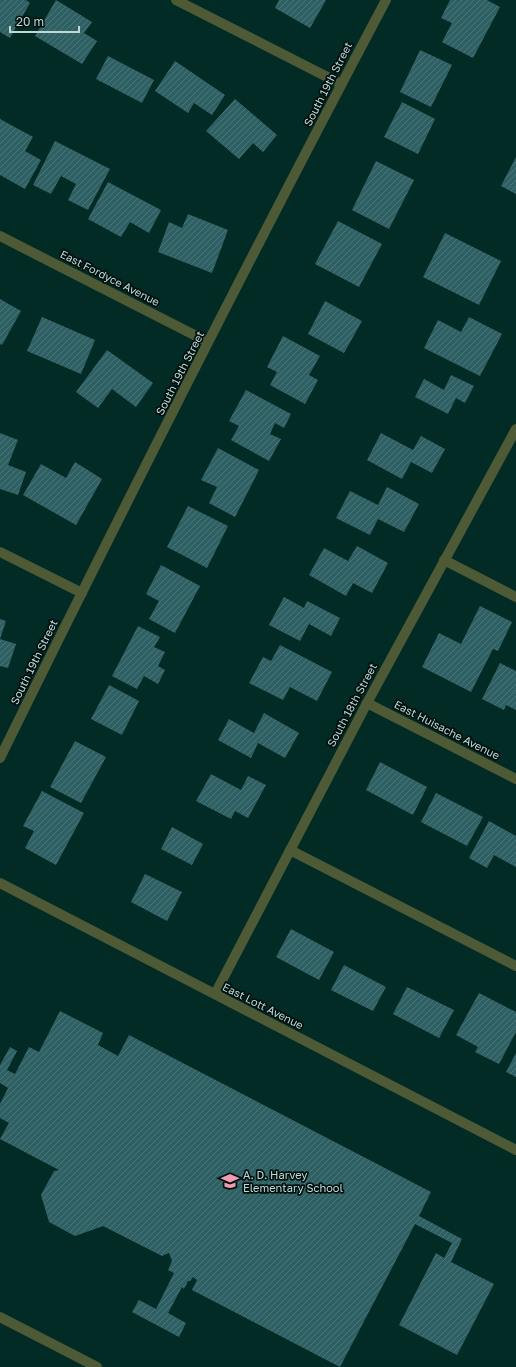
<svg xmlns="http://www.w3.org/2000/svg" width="516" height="1367" viewBox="0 0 516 1367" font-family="'Golos Text',sans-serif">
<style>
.building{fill:url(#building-hatch)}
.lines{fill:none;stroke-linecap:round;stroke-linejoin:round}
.service{stroke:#4e5a35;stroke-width:10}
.minor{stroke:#4e5a35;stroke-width:10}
.labels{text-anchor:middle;stroke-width:3.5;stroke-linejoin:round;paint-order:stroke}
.street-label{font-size:11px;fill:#c0d9d5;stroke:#00110f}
.poi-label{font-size:11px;fill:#c0d9d5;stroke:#00110f;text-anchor:start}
</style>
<defs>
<pattern id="building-hatch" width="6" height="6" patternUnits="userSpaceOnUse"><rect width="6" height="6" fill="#2f6064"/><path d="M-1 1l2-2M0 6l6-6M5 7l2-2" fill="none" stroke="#4b7679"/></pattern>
</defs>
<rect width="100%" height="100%" fill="#022b26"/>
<g class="building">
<polygon points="0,0 26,0 30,3 10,38 0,32"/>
<polygon points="56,0 92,22 84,33 97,41 82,64 35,36"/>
<polygon points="279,0 326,0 310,28 275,8"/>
<polygon points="450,0 487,0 500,7 473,58 442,42 452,23 441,18"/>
<polygon points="420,50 452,65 431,107 400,92"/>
<polygon points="108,56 154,80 142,103 96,79"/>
<polygon points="175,61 225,95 212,115 194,103 188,113 155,91"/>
<polygon points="235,99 277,135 263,152 253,143 239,159 206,131"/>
<polygon points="402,102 435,119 418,154 384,137"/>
<polygon points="0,119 33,137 25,151 41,160 25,189 0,175"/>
<polygon points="55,141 110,169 88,210 68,200 76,184 61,176 51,194 33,185"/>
<polygon points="516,157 516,194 501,186"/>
<polygon points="376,161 414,180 389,229 352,210"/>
<polygon points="108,182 161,210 149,233 130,222 121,237 88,219"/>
<polygon points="188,214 228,230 212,273 158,252 169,222 182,228"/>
<polygon points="338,221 382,244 359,287 315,264"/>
<polygon points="445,233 501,261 479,305 423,277"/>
<polygon points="0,299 21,311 2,345 0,344"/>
<polygon points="325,301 362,321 344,353 308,334"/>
<polygon points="42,317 95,340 81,374 27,351"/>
<polygon points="469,317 502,334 480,376 424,348 438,320 461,332"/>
<polygon points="283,336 320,356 309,375 318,380 305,404 270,385 277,372 267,367"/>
<polygon points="107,350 153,383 136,407 112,389 98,408 76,392"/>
<polygon points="451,375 474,386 465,403 456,398 448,414 415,397 424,379 444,390"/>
<polygon points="246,390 291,414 284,428 275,423 270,434 281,439 269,461 231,440 239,426 229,421"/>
<polygon points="0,433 18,440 8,465 26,472 18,495 0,489"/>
<polygon points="381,433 413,450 421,436 445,449 432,473 411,462 402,479 367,460"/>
<polygon points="218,448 259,470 235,517 209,503 217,487 201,480"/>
<polygon points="75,462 102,479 76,525 23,495 41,464 66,478"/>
<polygon points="387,487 419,504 404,532 378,519 370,535 336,518 350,491 378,505"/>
<polygon points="188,506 228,526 207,568 167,547"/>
<polygon points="357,546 388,563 372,593 353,583 346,596 309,575 324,548 348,561"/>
<polygon points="161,565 200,586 175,633 149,619 159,601 146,594"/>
<polygon points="284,597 304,608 307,601 340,618 331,636 309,624 300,641 269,625"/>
<polygon points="480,606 512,622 498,651 493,649 471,692 422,667 439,633 461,644"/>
<polygon points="0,619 6,621 0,639 16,644 8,668 0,666"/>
<polygon points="138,626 160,637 154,647 165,652 158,666 165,670 158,684 144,676 137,689 112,676"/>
<polygon points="280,645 332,672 317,701 290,687 283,700 249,683 263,657 271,661"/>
<polygon points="500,663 516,671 516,710 506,705 504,710 482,699"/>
<polygon points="109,685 139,701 122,735 91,719"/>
<polygon points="264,713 299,733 285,758 258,743 251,758 218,740 229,719 254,733"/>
<polygon points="75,741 106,757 81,803 50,787"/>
<polygon points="380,762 427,787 413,815 366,790"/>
<polygon points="211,774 241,790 248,776 266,785 248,818 235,811 231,819 196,801"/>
<polygon points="42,791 84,813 56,865 25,848 34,831 23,826"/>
<polygon points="436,793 483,817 467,846 421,822"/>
<polygon points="489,821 516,836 516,867 494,855 487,868 469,858"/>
<polygon points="172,827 203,844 192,865 161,849"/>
<polygon points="145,874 182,892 167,921 131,902"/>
<polygon points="291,929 334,952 319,980 276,957"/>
<polygon points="344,965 386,987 373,1011 331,990"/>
<polygon points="407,987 454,1010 439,1038 393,1014"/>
<polygon points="479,993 516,1012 516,1032 499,1064 475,1052 478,1047 456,1035"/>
<polygon points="60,1011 103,1033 98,1045 118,1056 129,1035 431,1192 419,1216 462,1239 451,1262 494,1284 457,1355 399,1325 436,1253 444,1258 452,1243 415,1224 340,1367 192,1290 197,1280 193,1277 190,1281 188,1281 184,1289 182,1287 168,1313 186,1323 179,1337 132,1312 139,1300 156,1309 174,1273 168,1270 172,1261 169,1253 162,1256 103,1226 75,1236 49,1222 41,1195 54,1171 59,1170 0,1139 9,1123 0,1118 0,1104 8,1088 0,1083 0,1065 10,1047 17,1051 7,1070 15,1074 29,1047 39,1052"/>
<polygon points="516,1053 516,1077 506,1072"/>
</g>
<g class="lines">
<g class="service">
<polyline points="444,560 516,597"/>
<polyline points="290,850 516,966"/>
</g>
<g class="minor">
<polyline points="176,0 341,84"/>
<polyline points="0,236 208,342"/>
<polyline points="0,552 82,593"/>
<polyline points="367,703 516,779"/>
<path d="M0,758C125,504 253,251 386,0"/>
<polyline points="0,883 516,1150"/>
<polyline points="215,994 367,703 516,429"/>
<polyline points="0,1317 97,1367"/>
</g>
</g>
<defs>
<g id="school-bare" transform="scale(1.38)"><path d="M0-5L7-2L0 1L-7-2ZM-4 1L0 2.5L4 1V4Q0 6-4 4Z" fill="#f29ab0" stroke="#00110f" stroke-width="2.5" paint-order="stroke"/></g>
</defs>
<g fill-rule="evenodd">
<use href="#school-bare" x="230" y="1181"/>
</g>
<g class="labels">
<g class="street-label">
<text transform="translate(328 84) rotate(-63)" y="4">South 19th Street</text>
<text transform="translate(110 278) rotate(27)" y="4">East Fordyce Avenue</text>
<text transform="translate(180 373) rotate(-63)" y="4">South 19th Street</text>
<text transform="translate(34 662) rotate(-64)" y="4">South 19th Street</text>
<text transform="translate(352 705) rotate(-62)" y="4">South 18th Street</text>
<text transform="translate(447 730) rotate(27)" y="4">East Huisache Avenue</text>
<text transform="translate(263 1006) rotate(27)" y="4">East Lott Avenue</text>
</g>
<g class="poi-label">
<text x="243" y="1179">A. D. Harvey<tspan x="243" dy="13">Elementary School</tspan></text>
</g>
</g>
<path d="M10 26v6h69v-6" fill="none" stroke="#c0d9d5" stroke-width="2"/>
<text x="16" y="26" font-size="12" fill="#c0d9d5" stroke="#00110f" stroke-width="3" paint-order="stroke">20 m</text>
</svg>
